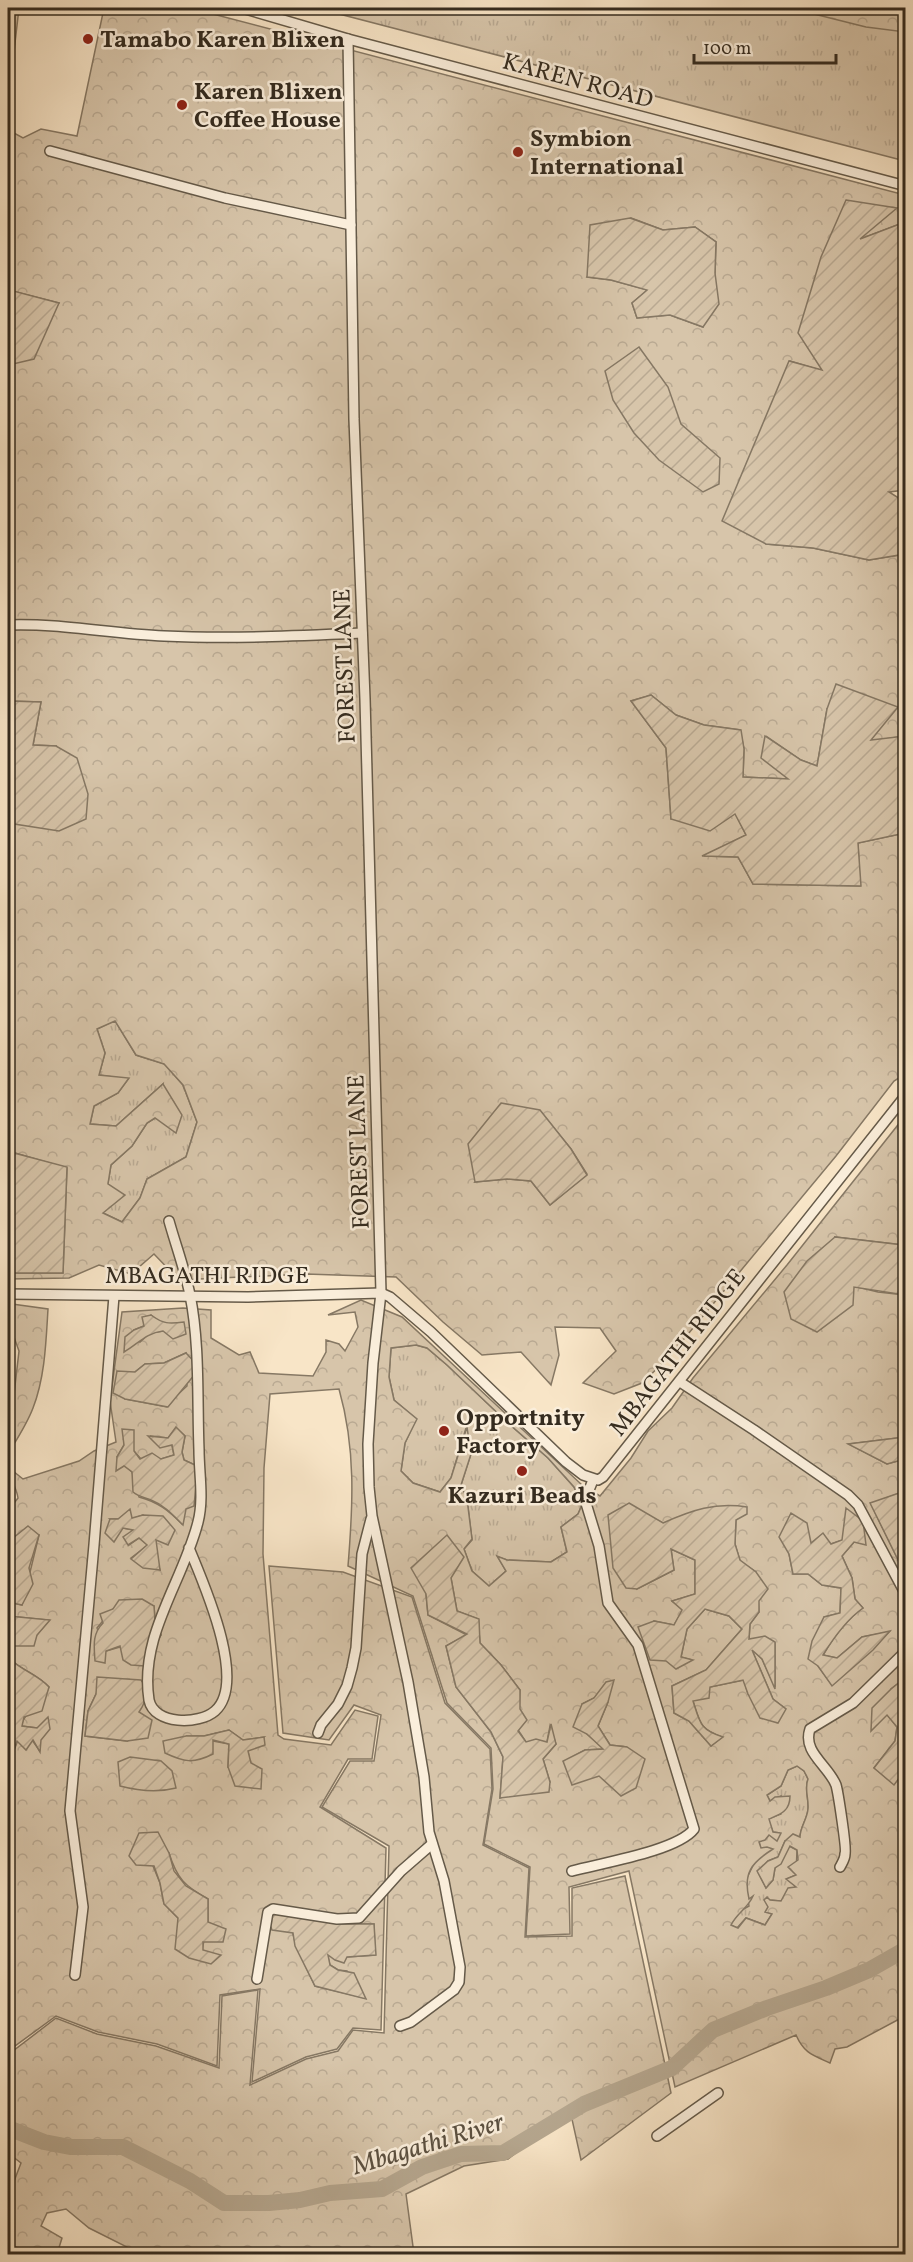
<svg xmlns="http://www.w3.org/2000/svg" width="913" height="2262" viewBox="0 0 913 2262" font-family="Vollkorn,serif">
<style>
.grass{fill:url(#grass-tufts);stroke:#867864;stroke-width:1.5}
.forest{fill:url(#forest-crowns);stroke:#867864;stroke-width:1.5;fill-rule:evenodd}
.garden{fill:url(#garden-furrows);stroke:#867864;stroke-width:1.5}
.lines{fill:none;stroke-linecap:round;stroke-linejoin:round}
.river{stroke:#b5a68e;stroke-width:16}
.minor-casing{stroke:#655a49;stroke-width:12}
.minor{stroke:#faeedb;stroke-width:9}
.poi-dot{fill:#8f2418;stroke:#faeedb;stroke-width:2}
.labels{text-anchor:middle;stroke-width:5;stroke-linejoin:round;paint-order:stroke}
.poi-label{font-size:24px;font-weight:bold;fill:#342b1f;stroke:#faeedb;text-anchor:start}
.street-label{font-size:24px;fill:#342b1f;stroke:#faeedb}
.water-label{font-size:26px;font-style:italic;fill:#5b5040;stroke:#faeedb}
</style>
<defs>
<pattern id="grass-tufts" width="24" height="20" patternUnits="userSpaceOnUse" patternTransform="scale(1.5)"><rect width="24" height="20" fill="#d7c5aa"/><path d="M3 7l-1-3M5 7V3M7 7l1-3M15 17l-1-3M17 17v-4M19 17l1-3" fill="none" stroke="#b9a992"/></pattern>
<pattern id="forest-crowns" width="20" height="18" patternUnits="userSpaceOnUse" patternTransform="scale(1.5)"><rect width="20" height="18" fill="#d7c5aa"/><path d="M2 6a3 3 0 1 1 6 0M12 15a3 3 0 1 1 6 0" fill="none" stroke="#b9a992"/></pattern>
<pattern id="garden-furrows" width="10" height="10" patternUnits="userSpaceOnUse" patternTransform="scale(1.5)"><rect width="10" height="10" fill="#d7c5aa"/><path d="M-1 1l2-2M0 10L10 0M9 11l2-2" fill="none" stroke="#b9a992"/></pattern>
</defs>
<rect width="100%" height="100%" fill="#f8e5c7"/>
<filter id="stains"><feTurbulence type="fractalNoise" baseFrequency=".00333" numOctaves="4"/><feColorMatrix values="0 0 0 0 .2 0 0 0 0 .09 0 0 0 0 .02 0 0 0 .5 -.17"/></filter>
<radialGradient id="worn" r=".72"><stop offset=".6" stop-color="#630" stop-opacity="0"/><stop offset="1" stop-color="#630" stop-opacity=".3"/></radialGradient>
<g class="grass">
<polygon points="316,8 905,8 905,161"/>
<polygon points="115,1020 136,1055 165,1064 183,1085 197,1122 186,1157 147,1179 140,1198 122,1222 103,1213 111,1165 132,1146 147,1123 155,1118 163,1084 116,1126 90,1124 94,1106 118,1093 128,1079 99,1075 105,1053 97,1029"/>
<polygon points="416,1345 427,1348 447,1365 507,1422 548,1458 574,1487 582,1505 578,1514 561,1527 567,1552 551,1562 507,1560 498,1557 506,1571 489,1586 472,1571 464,1549 472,1540 467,1499 461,1485 471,1454 466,1428 451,1478 440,1492 413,1483 401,1471 405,1443 416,1419 394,1400 389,1377 391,1348"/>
<path d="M797,1766L804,1771L808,1779C804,1789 809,1798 808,1809C807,1820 800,1827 800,1838L785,1841L778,1857L768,1861L758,1872L766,1888L773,1880L775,1868L789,1846L797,1850L796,1875L787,1879L797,1887L781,1901L769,1900L768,1907L772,1914L765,1925L746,1918L737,1928L730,1925L740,1911L749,1906L745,1882L761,1849L759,1842L769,1835L780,1833L773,1832L768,1819L781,1814V1796L770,1801L767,1795L781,1786L788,1770Z"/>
</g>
<g class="forest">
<polygon points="8,8 19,8 8,104"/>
<path d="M104,8H190L905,195V222L858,240L846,200L823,371L790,361L766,544L813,548L869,560L905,554V736L871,741L827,709L817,766L801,760L766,736L789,779L743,777L744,749L740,730L704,725L676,715L651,695L631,701L666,748L671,819L735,813L746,835L704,856L738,857L753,884L860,886L858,843L905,833V1074L894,1081L836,1156L669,1357L642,1383L614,1394L583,1383L616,1351L600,1328L555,1327L559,1355L551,1385L521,1352L482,1355L443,1322L396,1277L306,1274L179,1280L154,1254L131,1274L99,1265L69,1278L8,1279V1273H63L67,1168L15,1153L8,1191V823L13,824L56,746L33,745L41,702L8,701V360L13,364L59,303L12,291L11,259H8V111L12,132L23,138L41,129L77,136ZM631,218L663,230L695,227L716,242L715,273L703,327L670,315L637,318L632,303L648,290L611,280L587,277ZM115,1021L136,1055L164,1064L183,1085L197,1122L186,1157L147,1179L140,1198L122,1222L103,1213L125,1195L108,1184L111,1165L132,1146L147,1123L155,1118L176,1133L182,1115L163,1084L116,1126L90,1124L94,1106L118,1093L129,1078L99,1075L105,1053L97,1029ZM540,1111L571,1149L587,1174L550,1205L531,1181L507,1179L475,1182Z"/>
<polygon points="790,8 905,8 905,32 866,27"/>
<path d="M905,1116V1253L903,1245L835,1237L854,1286L878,1292L905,1295V1437L849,1444L887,1464L905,1459V1491L871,1504L905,1574V1678L891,1689L887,1714L897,1727L895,1741L874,1768L894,1784L905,1770V2016L847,2047L835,2049L830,2063C812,2055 804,2053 796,2035L675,2087L629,1871L569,1887L570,1934L526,1936L530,1867L484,1844L493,1789L491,1748L447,1703L413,1596L348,1566C353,1505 356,1449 339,1389L270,1394L264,1468L263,1554L278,1735L284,1739L331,1745L355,1710L378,1716L372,1759H348L320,1807L386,1848L381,2030L353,2028L337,2049L306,2057L252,2082L260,1989L220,1995L217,2066L157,2044L98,2032L56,2016L11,2049L8,2058V1766L18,1740H32L40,1751L37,1728L21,1726C26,1708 42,1707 49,1687C38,1675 24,1671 11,1660L8,1662V1639L12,1646L37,1635L49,1620L8,1616V1602L22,1605L39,1535L8,1538V1511L18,1498C16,1484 8,1478 8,1467L23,1479L79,1461L94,1451L116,1442L110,1401L122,1312L183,1308L211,1310V1338L239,1355L250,1352L259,1373L313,1376L326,1352V1340L339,1344L345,1351L358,1327L355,1312L328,1315L361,1300L402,1317L582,1485L600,1496L631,1458L648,1431L672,1408L693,1378L787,1265ZM151,1315L160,1322L169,1324L163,1331L150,1333L140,1342L134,1330L144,1326ZM416,1345L427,1348L447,1365L507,1422L548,1458L574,1487L582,1505L578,1514L561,1527L567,1552L551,1562L507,1560L497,1556L506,1571L489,1586L472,1571L464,1549L472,1539L467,1499L461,1485L471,1454L467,1427L451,1478L440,1492L413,1483L401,1471L405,1443L417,1419L394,1400L389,1377L391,1348ZM186,1353L187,1386L174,1398L167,1407L125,1399L135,1372L145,1364L164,1363ZM176,1428L185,1436L182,1452L184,1460L195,1465L182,1524C169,1511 158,1502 139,1497L132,1472L117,1457L124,1445L134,1451L141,1459H161L174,1455L172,1445L150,1436L168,1438ZM143,1515L160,1570L131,1558L148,1545L139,1538L129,1545L134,1530L123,1528L110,1519H132ZM647,1515L663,1523L736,1520L735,1544L740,1561L756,1572L759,1612L750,1624L749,1640L775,1643V1687L762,1659L751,1648L773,1699L786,1709L748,1694L744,1680L710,1687L693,1701C700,1722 699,1729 722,1737L711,1746L689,1721L674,1713L672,1686L706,1670L742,1629L729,1616L705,1609L687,1629L681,1657L692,1660L650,1659L654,1621L674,1625L683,1610L672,1601L695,1594V1560L671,1549L674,1570L637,1589ZM863,1521L854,1542L842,1556L852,1578L855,1599L863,1608C846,1620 834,1637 823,1655L837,1658L862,1637L889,1632L832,1685L818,1666L824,1617L840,1613L841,1588L822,1585L808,1574H793L789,1554L811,1543L831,1544L843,1540ZM451,1578L457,1611L478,1619L480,1643L501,1665L520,1690L518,1730L526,1742H547L550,1726L556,1744L543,1759L550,1782L500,1798L503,1757L491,1732L456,1687L446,1646L467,1635L428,1615L426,1594ZM154,1606L155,1620L161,1635L106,1651L97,1628L113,1609ZM96,1694L127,1741L85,1736L88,1711ZM594,1698L608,1702L598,1726L610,1745L627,1747L563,1762L585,1750L604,1749L587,1734L582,1704ZM229,1730L243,1740L264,1737L248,1751L250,1763L228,1767L229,1744L186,1736H204ZM797,1766L804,1771L808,1779C804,1789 809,1798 808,1809C807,1820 800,1827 800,1837L793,1834L785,1841L778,1857L768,1861L757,1871L766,1888L773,1880L775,1868L781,1864L790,1846L797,1850L798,1860L788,1867L796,1875L786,1879L796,1887L788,1888L781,1901L770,1900L767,1897L764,1900L768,1907L765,1912L772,1914L765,1925L746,1918L738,1928L731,1925C737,1913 748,1908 753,1896L749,1899C743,1873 751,1863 773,1849L767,1847L761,1848L759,1842L765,1840L769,1835L777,1841L781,1833L773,1832L769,1819C781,1814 790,1811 790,1796L775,1797L770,1801L767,1795L781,1786L788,1770ZM169,1853C177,1879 185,1886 208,1899V1922L202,1950L178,1918L164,1904L160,1883L153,1866ZM288,1914L342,1924H374L375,1955L347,1957L327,1954L330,1965L338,1970L347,1971L365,1998L315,1986L296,1946Z"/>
<path d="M12,1304L48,1309C46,1342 45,1377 33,1408C27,1424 17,1439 8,1454V1429H10L19,1351L10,1326H8V1305Z"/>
<polygon points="269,1566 343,1572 412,1597 445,1703 490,1749 492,1789 483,1845 529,1868 525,1937 572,1936 572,1888 625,1876 671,2093 581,2160 570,2110 508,2159 464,2166 406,2194 414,2254 137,2254 133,2250 89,2228 66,2209 47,2213 41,2226 62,2238 57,2254 37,2254 9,2245 8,2197 21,2163 8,2153 8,2065 13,2051 56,2018 97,2034 156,2046 219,2068 222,1996 258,1990 250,2085 306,2059 338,2051 353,2030 384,2033 389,1846 322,1807 350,1761 374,1761 381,1715 354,1705 329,1740 283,1733"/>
</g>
<g class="garden">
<polygon points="846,200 897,208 860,239 905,222 905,490 889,492 905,502 905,554 869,560 813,548 766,544 722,521 789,361 822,370 798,333 821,257"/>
<polygon points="630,218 663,230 695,227 716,242 715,273 719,304 703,327 670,315 637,318 632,303 647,290 611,280 587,277 590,225"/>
<polygon points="8,259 11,259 13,291 59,303 34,359 13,364 8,360"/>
<polygon points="639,347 668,387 681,424 720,458 719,484 703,492 659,460 634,433 613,400 605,371"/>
<polygon points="836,684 898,707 871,740 905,736 905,833 858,843 861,886 753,884 738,857 702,856 746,835 735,814 710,831 671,819 666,748 631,701 651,695 676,715 704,725 741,730 744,749 743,777 788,779 761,758 765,736 801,760 817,766 827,709"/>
<polygon points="8,701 41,702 33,745 56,746 77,758 88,794 86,819 59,831 8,823"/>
<polygon points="501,1103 540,1110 571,1149 587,1175 550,1205 531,1181 507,1179 475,1182 468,1144"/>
<polygon points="14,1153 67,1167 63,1273 8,1273 8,1191"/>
<polygon points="835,1237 903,1245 906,1253 905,1295 854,1287 853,1305 817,1332 791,1319 784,1292 807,1261"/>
<path d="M151,1315C163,1324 169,1324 184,1322L186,1334L173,1339L163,1331C146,1333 139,1343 124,1352L125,1337L134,1330L144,1326L142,1317Z"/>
<polygon points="186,1353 200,1368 168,1407 125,1399 113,1393 117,1371 135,1372 145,1364 164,1363"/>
<path d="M176,1427L185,1436L182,1452L184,1460L195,1465L196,1485L194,1506L186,1509L183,1525C173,1515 164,1505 151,1500C144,1497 139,1497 133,1492L132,1472L124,1466L116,1471L117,1457L124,1445L122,1429L134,1430V1451L140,1459L152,1453L161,1459L174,1455L172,1445L160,1448L148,1436L168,1438Z"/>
<polygon points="905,1437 905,1459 887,1464 848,1444"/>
<polygon points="905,1491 906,1491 905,1574 870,1503"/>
<path d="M629,1503L663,1523C692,1510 715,1502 747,1507V1514L736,1520L735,1544L740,1560L756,1572L768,1589L759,1601V1612L750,1624L749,1639L765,1636L775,1642V1689L762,1659L752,1650L773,1699L786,1709L778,1723L760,1718L748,1694L743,1680L710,1687L709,1698L693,1701C700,1723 700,1730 723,1737L711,1746L689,1721L674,1713L672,1686L706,1670L742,1629L729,1616L705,1609L687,1629L681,1657L693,1660L676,1669L666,1661L650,1660L638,1627L654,1621L674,1625L682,1610L672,1601L695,1594V1560L671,1549L674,1570L637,1589L626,1588L613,1568L608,1515Z"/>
<path d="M846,1508L863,1521L866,1545L854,1542L842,1556L852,1578L855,1599L863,1608C846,1620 834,1637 823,1655L837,1658L862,1637L890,1631L873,1650L832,1686L818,1666L808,1659L812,1641L824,1617L840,1613L841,1588L822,1585L808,1574H793L789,1554L779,1537L791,1513L807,1523L811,1543L823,1533L831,1544L842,1540Z"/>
<polygon points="130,1509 132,1518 143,1515 163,1516 175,1530 168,1545 156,1540 160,1570 143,1568 131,1559 147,1545 139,1538 128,1545 123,1537 133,1530 123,1528 114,1542 105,1533 110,1519 118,1519"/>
<polygon points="28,1526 39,1535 29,1568 33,1584 22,1605 8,1602 8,1538 13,1538"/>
<polygon points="447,1535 464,1557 451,1578 457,1611 479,1619 480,1643 501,1665 520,1690 520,1709 527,1720 518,1731 526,1742 536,1739 547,1742 551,1724 556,1744 543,1759 550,1782 549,1792 500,1798 503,1757 491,1732 456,1687 446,1646 467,1634 428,1615 426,1594 411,1568"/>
<path d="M142,1599L154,1606L155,1620L161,1635L145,1666L131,1665L123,1660L120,1646L106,1651L105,1663L95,1661C94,1646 92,1634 103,1623L100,1614L113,1609L119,1600Z"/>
<polygon points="8,1616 50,1620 37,1635 34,1646 11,1646 8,1639"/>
<path d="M11,1660C23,1671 38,1675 49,1687L42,1711L24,1717L22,1726L37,1728L48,1717L50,1729L41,1740L40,1752L33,1740L26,1750L17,1741L8,1766V1662Z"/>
<path d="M97,1677L141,1680C149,1690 146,1702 139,1712L152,1720L148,1738L127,1741L85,1736L88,1711L96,1694Z"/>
<polygon points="905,1678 905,1701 903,1705 906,1706 905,1770 894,1785 874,1768 895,1741 897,1727 887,1715 871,1731 872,1708 891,1689"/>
<polygon points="614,1680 608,1702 598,1726 610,1745 627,1747 645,1759 636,1788 621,1796 599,1776 572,1785 563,1761 585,1750 603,1749 587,1734 573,1727 582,1704 594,1698 606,1682"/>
<path d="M229,1730L243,1740L264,1737L265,1745L248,1751L251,1763L262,1769L261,1789L235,1786L228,1767L229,1744L213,1740V1754C193,1764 184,1762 165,1753L163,1741L186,1736H204Z"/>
<path d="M130,1757L161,1761L172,1771L176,1788C157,1793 139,1791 120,1786L118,1762Z"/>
<polygon points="158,1832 169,1853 174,1871 186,1886 208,1899 208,1922 226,1929 223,1942 203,1942 203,1950 221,1955 211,1964 189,1958 175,1949 178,1918 164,1904 160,1883 154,1866 136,1865 129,1856 139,1833"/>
<polygon points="271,1914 288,1914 342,1924 374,1924 376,1955 347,1957 344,1963 335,1960 328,1955 330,1965 338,1970 354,1973 366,1999 315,1986 295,1946 293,1933 272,1930 269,1922"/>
</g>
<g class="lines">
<polyline class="river" points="8,2128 44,2142 70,2147 123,2147 190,2181 224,2203 269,2203 300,2200 330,2193 382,2189 422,2167 461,2154 503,2153 584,2104 672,2068 713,2030 767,2008 826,1988 869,1970 906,1949"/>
<g class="minor-casing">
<g id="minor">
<polyline points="242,8 348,39 906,186"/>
<polyline points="348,39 354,419 365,699 381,1293 373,1363 368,1444 369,1487 372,1516 408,1682 424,1777 429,1832 444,1881 460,1967 459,1982 454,1990 411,2022 400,2026"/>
<polyline points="50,151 225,198 351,225"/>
<path d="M8,625C60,623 112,634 164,636C230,639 296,636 362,633"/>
<path d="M169,1221C176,1246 185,1270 190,1295C200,1344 197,1400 199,1450C199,1473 204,1499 198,1522C183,1582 139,1635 149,1700C154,1725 199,1725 215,1711C248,1682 203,1582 189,1548"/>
<polyline points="8,1294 248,1297 381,1293 390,1297 431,1332 566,1462 583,1475 598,1480 603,1477 906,1095"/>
<polyline points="680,1382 754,1430 848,1495 858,1505 906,1595"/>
<polyline points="318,1733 321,1725 338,1704 347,1686 352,1668 356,1648 362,1554 371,1519"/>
<path d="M840,1867C842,1863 845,1859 845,1854C847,1849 838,1792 836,1785C828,1765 802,1752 810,1729L853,1703L906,1651"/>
<path d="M572,1871C601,1863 677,1851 694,1829L638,1645L608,1603L599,1546L585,1500L593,1480"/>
<polyline points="75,1975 83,1907 70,1811 94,1545 114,1296"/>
<polyline points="257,1979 268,1912 273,1909 337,1919 359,1918 401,1871 432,1844"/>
<polyline points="657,2136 718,2093"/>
</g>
</g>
<use href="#minor" class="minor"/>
</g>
<g class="poi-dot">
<circle cx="88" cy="39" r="6"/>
<circle cx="182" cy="105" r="6"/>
<circle cx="518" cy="152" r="6"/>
<circle cx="444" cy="1431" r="6"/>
<circle cx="522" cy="1471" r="6"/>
</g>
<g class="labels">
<g class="poi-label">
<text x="100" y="47">Tamabo Karen Blixen</text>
<text x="194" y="99">Karen Blixen<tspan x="194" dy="28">Coffee House</tspan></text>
<text x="530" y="146">Symbion<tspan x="530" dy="28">International</tspan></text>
<text x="456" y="1425">Opportnity<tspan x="456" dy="28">Factory</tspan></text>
<text x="522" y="1503" text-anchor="middle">Kazuri Beads</text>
</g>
<g class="street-label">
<text transform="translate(578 80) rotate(15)" y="8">KAREN ROAD</text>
<text transform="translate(344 666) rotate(-92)" y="8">FOREST LANE</text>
<text transform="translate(358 1152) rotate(-92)" y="8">FOREST LANE</text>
<text x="207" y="1283">MBAGATHI RIDGE</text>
<text transform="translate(677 1352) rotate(-52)" y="8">MBAGATHI RIDGE</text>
</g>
<g class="water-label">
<text transform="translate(428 2143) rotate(-17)" y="9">Mbagathi River</text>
</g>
</g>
<rect width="913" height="2262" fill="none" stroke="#f8e5c7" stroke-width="30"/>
<rect x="9" y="9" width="895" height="2244" fill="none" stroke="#342b1f" stroke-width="3"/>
<rect x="15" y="15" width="883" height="2232" fill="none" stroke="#342b1f" stroke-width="1.5"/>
<path d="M694 54v9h142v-9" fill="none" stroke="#342b1f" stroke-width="3"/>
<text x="703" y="54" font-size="18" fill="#342b1f" stroke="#faeedb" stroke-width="4.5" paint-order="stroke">100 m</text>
<rect width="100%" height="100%" filter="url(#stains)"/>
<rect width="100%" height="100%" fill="url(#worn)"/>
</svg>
